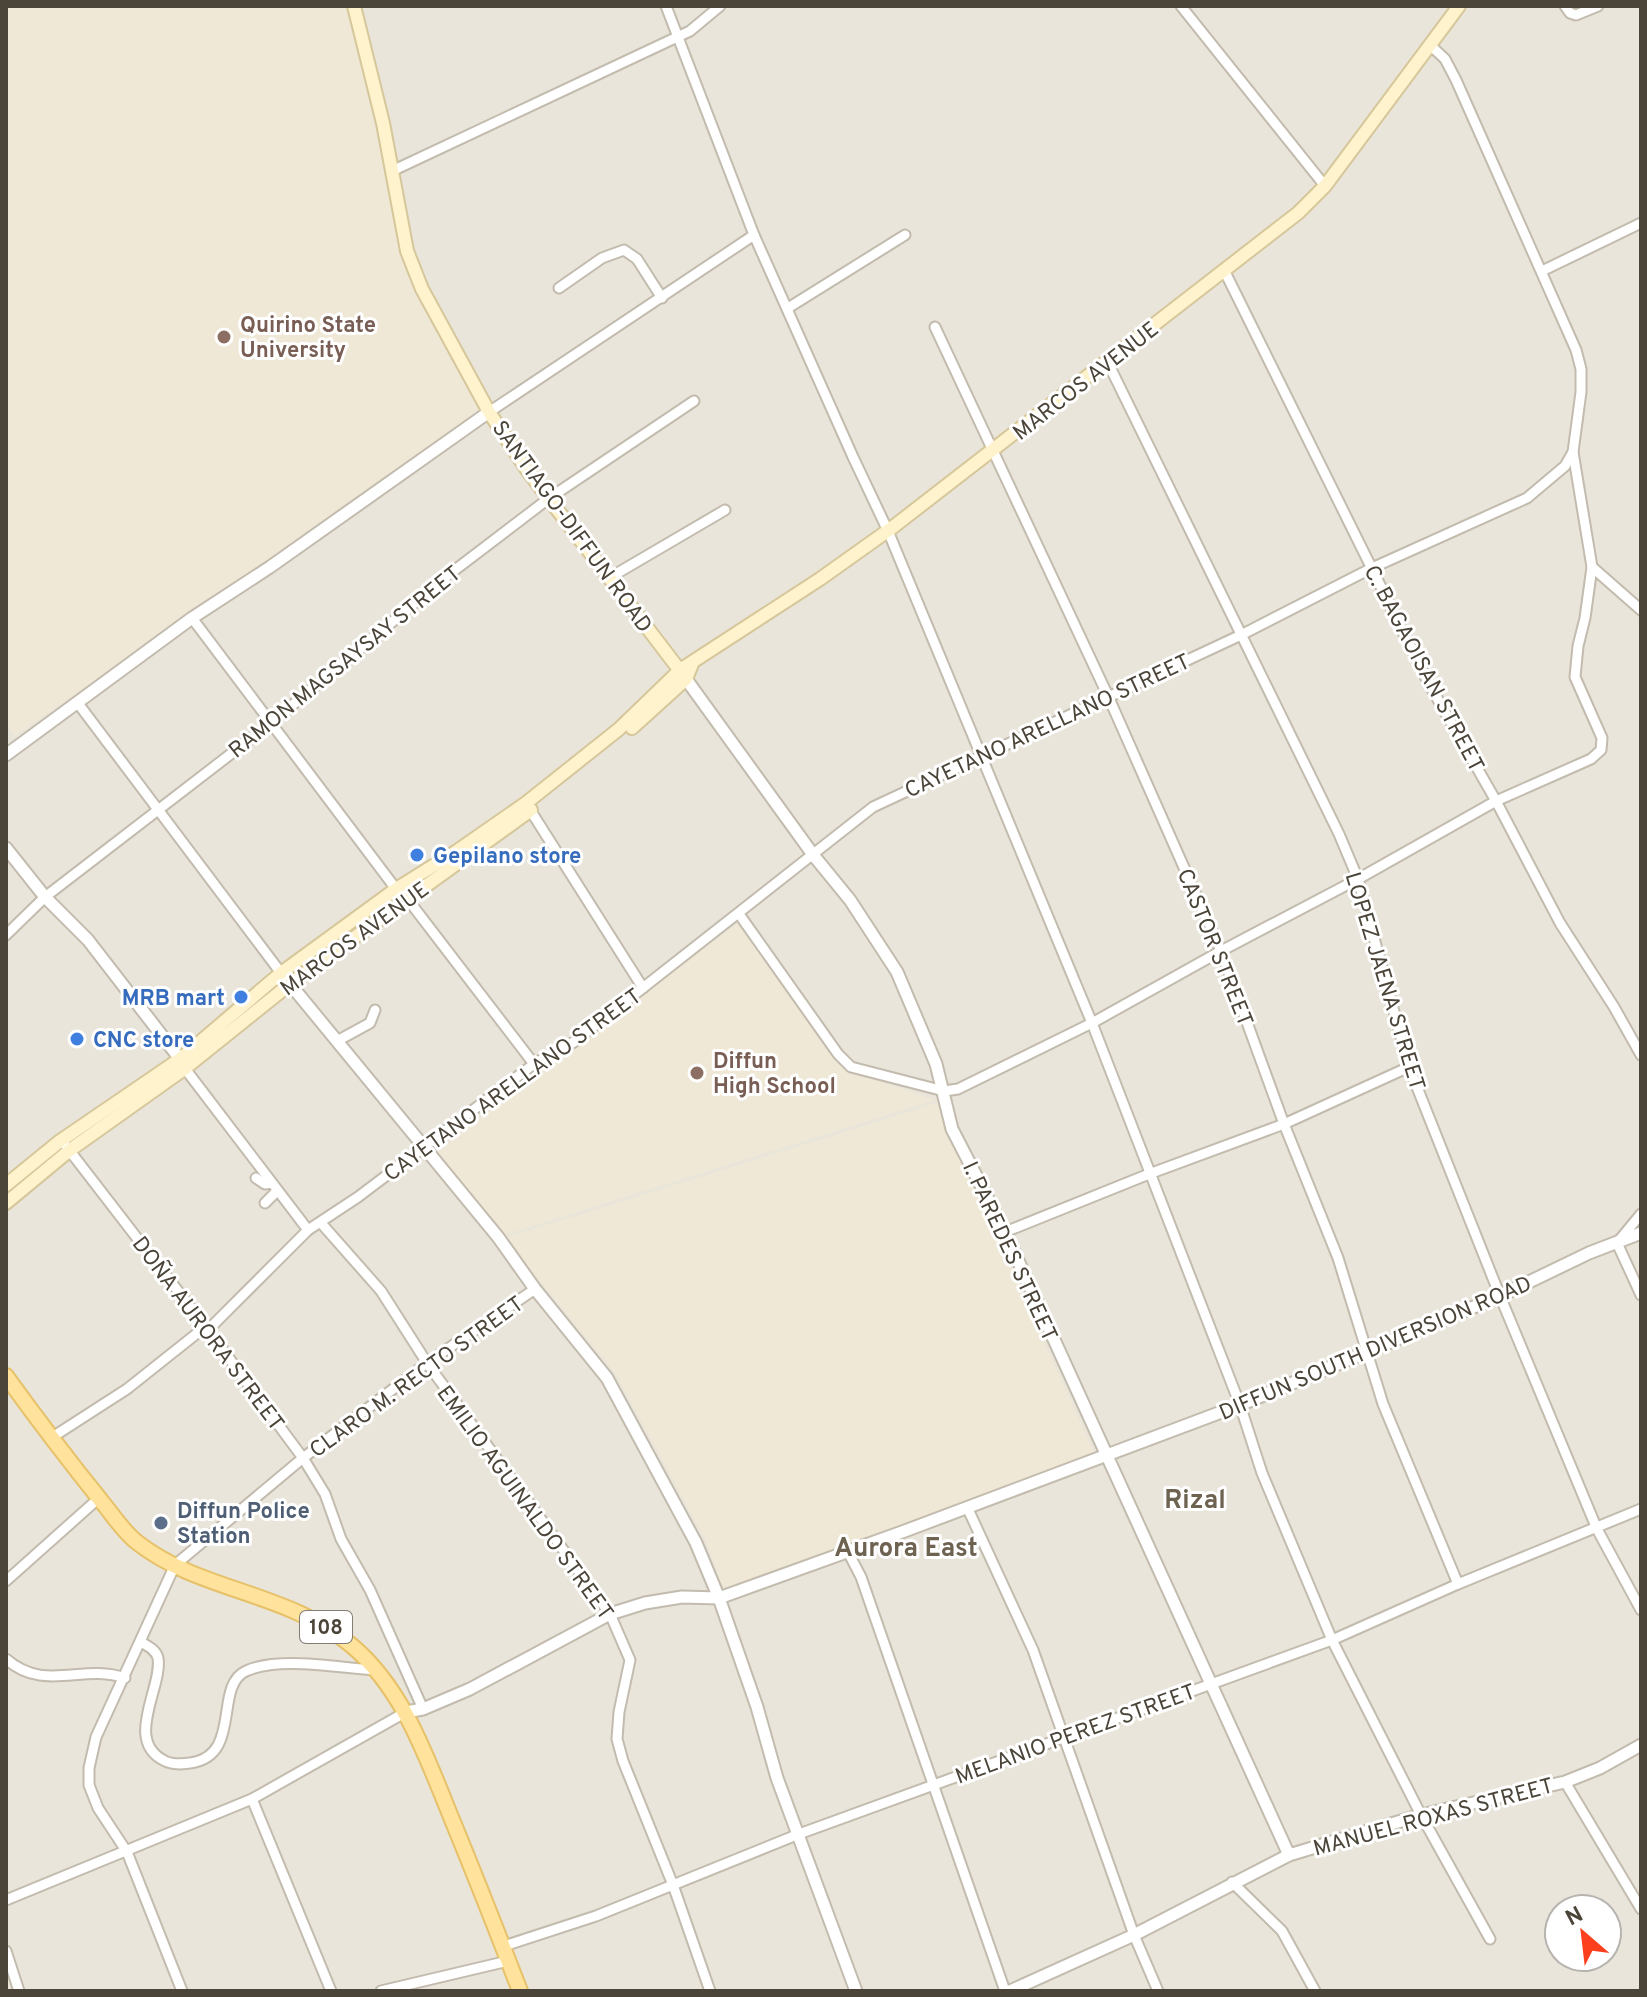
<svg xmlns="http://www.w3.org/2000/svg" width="1647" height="1997" viewBox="0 0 1647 1997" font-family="Overpass,sans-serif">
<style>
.residential{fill:#eae5da;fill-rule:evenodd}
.education{fill:#efe8d6}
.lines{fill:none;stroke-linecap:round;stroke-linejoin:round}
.minor-casing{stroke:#c2bbae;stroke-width:13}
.tertiary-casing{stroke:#c2bbae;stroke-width:15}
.secondary-casing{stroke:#d6c79b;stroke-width:16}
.primary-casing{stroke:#e6c16a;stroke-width:18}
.minor{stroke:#fff;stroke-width:9}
.tertiary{stroke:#fff;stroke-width:11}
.secondary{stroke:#fff3cd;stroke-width:12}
.primary{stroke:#ffe39c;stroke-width:14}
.education-dot{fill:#8d6e63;stroke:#fff;stroke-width:3}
.shop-dot{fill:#3f7fe0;stroke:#fff;stroke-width:3}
.service-dot{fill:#5c6f8a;stroke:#fff;stroke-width:3}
.labels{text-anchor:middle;stroke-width:6;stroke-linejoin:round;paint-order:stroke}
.shield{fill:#fff;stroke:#817c74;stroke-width:2}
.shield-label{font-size:20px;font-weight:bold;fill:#4b4439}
.education-label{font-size:22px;font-weight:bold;fill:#785e54;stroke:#fff;text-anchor:start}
.street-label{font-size:22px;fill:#4b4439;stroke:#fff}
.shop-label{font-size:22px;font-weight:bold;fill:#366cbe;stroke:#fff;text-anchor:start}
.service-label{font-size:22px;font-weight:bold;fill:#4e5e75;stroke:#fff;text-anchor:start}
.quarter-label{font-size:26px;font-weight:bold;fill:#6e6250;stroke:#fff}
</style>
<rect width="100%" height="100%" fill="#f6f3ec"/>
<path class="residential" d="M6,6H1641V1991H6ZM1559,1909H1607V1957H1559Z"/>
<g class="education">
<polygon points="6,6 346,6 381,153 405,270 479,404 479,410 474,416 15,736 6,725"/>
<polygon points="738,923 794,996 838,1064 874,1080 935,1100 504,1235 435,1154 546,1066"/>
<polygon points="937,1103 1095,1455 725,1593 706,1541 616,1374 505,1238"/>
</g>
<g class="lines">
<g class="minor-casing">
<g id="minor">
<polyline points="666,6 754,235 853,457 888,531 1092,1023 1240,1405 1262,1473 1332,1640 1421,1815 1490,1939"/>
<polyline points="1181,6 1325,186"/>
<polyline points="1565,6 1570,13 1576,15 1598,6"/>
<polyline points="392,171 690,31 720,6"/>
<polyline points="1542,271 1641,223"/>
<polyline points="1225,272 1429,684 1496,801 1560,923 1614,1007 1641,1055"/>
<polyline points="559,288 602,258 624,250 637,259 662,298"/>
<polyline points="788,308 905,235"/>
<polyline points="935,327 1108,696 1221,951 1284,1124 1338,1258 1383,1404 1458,1584"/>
<polyline points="1108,363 1339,834 1358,879 1409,1067 1500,1296 1597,1529 1641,1610"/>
<polyline points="489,412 754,235"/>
<polyline points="1592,567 1641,610"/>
<polyline points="609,578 725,510"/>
<polyline points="192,618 396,889 406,897 534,1064"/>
<polyline points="77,702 281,973"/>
<polyline points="527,805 643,988"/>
<polyline points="739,914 838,1054 851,1067 944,1091 958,1089 1092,1023 1221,951 1358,879 1496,801 1591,759 1601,750 1602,738 1575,677 1578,646 1585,618 1592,567 1573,452"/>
<polyline points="6,935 45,897 271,723 447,576 548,499 694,401"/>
<polyline points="337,1041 370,1023 375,1010"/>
<polyline points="183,1066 308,1230"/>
<polyline points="66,1146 208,1330 303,1458 325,1494 341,1539 370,1590 423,1709"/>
<polyline points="256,1178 265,1184 272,1183"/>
<polyline points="265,1203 277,1191"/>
<polyline points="1641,1214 1617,1243 1641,1295"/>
<polyline points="321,1223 381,1291 427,1363 610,1614 630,1660 619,1712 617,1739 623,1761 673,1885 710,1991"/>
<polyline points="1005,1232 1149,1174 1284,1124 1409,1067"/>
<polyline points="208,1330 308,1230 358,1197 534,1064 574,1042 873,807 1241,635 1372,568 1527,498 1565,466 1573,452 1581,392 1581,369 1576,350 1456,80 1445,59 1430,45"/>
<polyline points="51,1438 127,1389 205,1327"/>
<polyline points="967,1507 1033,1650 1134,1935 1158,1991"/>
<polyline points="848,1552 861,1577 1005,1991"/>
<polyline points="6,1581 99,1498"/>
<path d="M141,1642C148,1646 156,1650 158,1658C163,1687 123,1741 165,1761C173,1765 182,1764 190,1763C243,1756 213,1686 246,1671C279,1656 339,1668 375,1670"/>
<path d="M6,1659C45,1693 82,1663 125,1678"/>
<polyline points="1565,1782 1641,1909"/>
<polyline points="252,1799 331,1991"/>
<polyline points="1232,1882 1282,1931 1315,1991"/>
<polyline points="6,1900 252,1799 406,1712"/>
<polyline points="504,1946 596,1916 799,1834 1332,1640 1458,1584 1641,1509"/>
<polyline points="6,1951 19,1991"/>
<polyline points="182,1991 127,1852 98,1808 89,1785 89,1768 96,1737 175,1565 303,1458 427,1363 535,1289"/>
<polyline points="381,1991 508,1961"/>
</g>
</g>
<g class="tertiary-casing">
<g id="tertiary">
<polyline points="686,679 814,856 850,900 897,972 936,1064 952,1129 1005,1232 1289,1855"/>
<polyline points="6,755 192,618 270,567 489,412"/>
<polyline points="6,848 45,897 88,940 180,1059"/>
<polyline points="281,973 498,1237 535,1289 607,1378 696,1543 719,1598 757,1707 777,1778 856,1991"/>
<polyline points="406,1712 423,1709 470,1689 610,1614 645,1603 682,1597 719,1598 902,1532 1240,1405 1500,1296 1589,1253 1641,1233"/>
<polyline points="1010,1991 1134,1935 1289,1855 1421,1815 1565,1782 1600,1768 1641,1745"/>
</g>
</g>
<g class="secondary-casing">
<g id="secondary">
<polyline points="354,6 383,123 407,251 422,289 489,412 527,470 684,676"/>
<polyline points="632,728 686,679 692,664"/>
<polyline points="6,1185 60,1141 180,1059 281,973 396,889 457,851 526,803 619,729 680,670 820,579 893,527 1298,213 1325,186 1459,6"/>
<polyline points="6,1203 70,1150 184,1069 290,984 531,810"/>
</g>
</g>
<g class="primary-casing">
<path id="primary" d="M6,1376C37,1419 69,1461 102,1502C113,1515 124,1533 138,1543C199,1591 288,1592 351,1645C404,1689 427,1759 453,1822C476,1878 498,1934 520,1991"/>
</g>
<use href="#minor" class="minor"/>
<use href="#tertiary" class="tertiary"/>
<use href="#secondary" class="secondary"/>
<use href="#primary" class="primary"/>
</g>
<g class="education-dot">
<circle cx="224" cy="337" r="8"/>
<circle cx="697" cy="1073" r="8"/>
</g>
<g class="shop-dot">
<circle cx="417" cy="855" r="8"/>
<circle cx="241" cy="997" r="8"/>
<circle cx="77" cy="1039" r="8"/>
</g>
<circle class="service-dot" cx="161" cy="1523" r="8"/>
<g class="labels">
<rect class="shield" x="300" y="1611" width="52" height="32" rx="6"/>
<g class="shield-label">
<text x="326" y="1634">108</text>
</g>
<g class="education-label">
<text x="240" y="332">Quirino State<tspan x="240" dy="25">University</tspan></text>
<text x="713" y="1068">Diffun<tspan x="713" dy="25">High School</tspan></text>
</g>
<g class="street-label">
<text transform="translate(1085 380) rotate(-38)" y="8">MARCOS AVENUE</text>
<text transform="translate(573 526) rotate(54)" y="8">SANTIAGO-DIFFUN ROAD</text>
<text transform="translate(344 661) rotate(-39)" y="8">RAMON MAGSAYSAY STREET</text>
<text transform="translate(1425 668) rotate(62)" y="8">C. BAGAOISAN STREET</text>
<text transform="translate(1047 725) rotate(-25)" y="8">CAYETANO ARELLANO STREET</text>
<text transform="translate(354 938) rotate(-36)" y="8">MARCOS AVENUE</text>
<text transform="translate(1216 947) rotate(68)" y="8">CASTOR STREET</text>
<text transform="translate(1386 981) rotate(73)" y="8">LOPEZ JAENA STREET</text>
<text transform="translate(512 1084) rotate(-36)" y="8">CAYETANO ARELLANO STREET</text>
<text transform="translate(1011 1251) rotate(65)" y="8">I. PAREDES STREET</text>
<text transform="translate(209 1333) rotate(53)" y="8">DOÑA AURORA STREET</text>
<text transform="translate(1375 1347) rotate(-23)" y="8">DIFFUN SOUTH DIVERSION ROAD</text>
<text transform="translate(416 1376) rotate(-36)" y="8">CLARO M. RECTO STREET</text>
<text transform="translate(526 1502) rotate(54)" y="8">EMILIO AGUINALDO STREET</text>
<text transform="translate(1075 1733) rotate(-20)" y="8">MELANIO PEREZ STREET</text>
<text transform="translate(1433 1816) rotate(-15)" y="8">MANUEL ROXAS STREET</text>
</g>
<g class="shop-label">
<text x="433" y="863">Gepilano store</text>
<text x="225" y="1005" text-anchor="end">MRB mart</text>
<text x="93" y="1047">CNC store</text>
</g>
<g class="service-label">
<text x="177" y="1518">Diffun Police<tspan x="177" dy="25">Station</tspan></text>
</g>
<g class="quarter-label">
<text x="1195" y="1508">Rizal</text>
<text x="906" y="1556">Aurora East</text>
</g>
</g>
<rect width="1647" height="1997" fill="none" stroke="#4b4439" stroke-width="16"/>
<g transform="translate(1583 1933) rotate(332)"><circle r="38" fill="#ffffff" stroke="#b7b4b0" stroke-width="2"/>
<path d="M0-6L14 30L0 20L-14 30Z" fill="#fc3f1d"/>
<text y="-12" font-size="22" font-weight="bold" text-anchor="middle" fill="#4b4439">N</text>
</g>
</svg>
